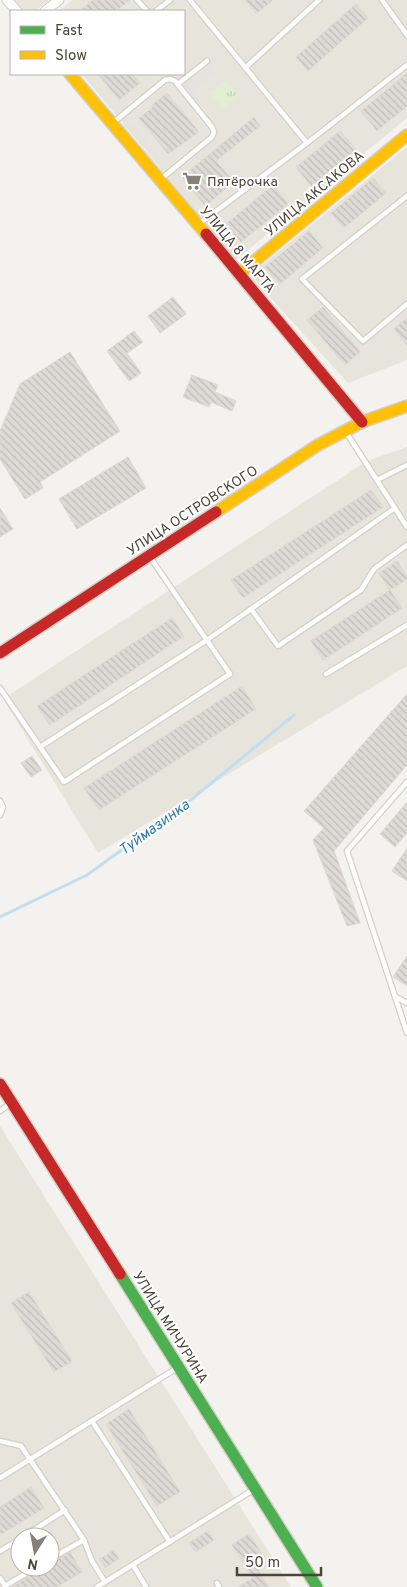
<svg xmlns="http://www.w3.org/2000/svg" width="407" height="1587" viewBox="0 0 407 1587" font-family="Overpass,sans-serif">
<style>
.residential{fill:#e7e4dc;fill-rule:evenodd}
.park{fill:url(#park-tufts)}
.parking{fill:#e6e3df}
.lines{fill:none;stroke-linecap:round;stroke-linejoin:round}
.stream{stroke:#c0ddf1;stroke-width:3}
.building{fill:url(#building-back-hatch);stroke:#dcd9d4}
.lane-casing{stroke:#d2d0cb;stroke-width:7}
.street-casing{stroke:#d2d0cb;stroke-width:11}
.fast-casing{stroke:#d3cfc5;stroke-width:14}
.slow-casing{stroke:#d3cfc5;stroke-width:14}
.jam-casing{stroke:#d3cfc5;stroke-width:14}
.lane{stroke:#fdfdfc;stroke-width:4.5}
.street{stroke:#fdfdfc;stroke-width:9}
.fast{stroke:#4caf50;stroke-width:11}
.slow{stroke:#ffc107;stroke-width:11}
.jam{stroke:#c62828;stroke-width:11}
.labels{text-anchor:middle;stroke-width:4;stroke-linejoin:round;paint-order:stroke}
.poi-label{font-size:14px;fill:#4b4439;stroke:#fff;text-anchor:start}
.street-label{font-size:14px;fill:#4b4439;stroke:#fff}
.water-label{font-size:15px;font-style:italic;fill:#2e7ab2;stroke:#fff}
</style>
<defs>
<pattern id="park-tufts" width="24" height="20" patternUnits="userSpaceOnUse" patternTransform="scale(1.25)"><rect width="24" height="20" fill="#e1eecf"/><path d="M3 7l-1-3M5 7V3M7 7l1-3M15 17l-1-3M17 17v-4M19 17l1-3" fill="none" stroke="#c3cdb2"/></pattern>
<pattern id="building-back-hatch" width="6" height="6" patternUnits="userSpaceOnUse" patternTransform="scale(1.25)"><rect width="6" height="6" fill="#dedbd6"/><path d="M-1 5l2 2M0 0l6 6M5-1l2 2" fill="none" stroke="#c0bdb8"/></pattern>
</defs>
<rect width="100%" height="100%" fill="#f4f2ee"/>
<g class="residential">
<polygon points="14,0 49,0 35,11 23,11"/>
<polygon points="72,0 407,0 407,118 236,260 82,74 184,74 184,11 59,11"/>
<polygon points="407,147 407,360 348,383 250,275"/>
<polygon points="407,447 407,666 98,853 3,699 367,461"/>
<path d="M0,1126L291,1587H0ZM20,1537H50V1567H20Z"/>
</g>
<polygon class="park" points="226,80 239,95 223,108 210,93"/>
<g class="parking">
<polygon points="211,66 216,73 194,91 202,101 199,104 185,87"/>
<polygon points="132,123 163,161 160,164 129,126"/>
<polygon points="220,136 223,139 194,163 191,159"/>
</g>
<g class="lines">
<polyline class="stream" points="0,917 87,875 192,799 294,715"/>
</g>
<g class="building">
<polygon points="93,0 130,0 116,11 79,11"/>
<polygon points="245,0 273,0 256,14"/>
<polygon points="356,4 368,18 308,71 296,57"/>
<polygon points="407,73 407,106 377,131 361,111"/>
<polygon points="98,74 132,74 140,83 119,100"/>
<polygon points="167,93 199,132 168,154 139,118 153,107 151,106"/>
<polygon points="254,117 260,126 216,161 234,182 205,206 182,177"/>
<polygon points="340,131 356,149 311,186 296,167"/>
<polygon points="373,178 386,193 344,228 331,213"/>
<polygon points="273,185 288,204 241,242 226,224"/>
<polygon points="309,231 323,248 280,284 265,267"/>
<polygon points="173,297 186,314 160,333 148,316"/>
<polygon points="323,307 360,352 345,365 307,320"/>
<polygon points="407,318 407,345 394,329"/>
<polygon points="134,331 143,342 127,353 141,373 129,381 107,351"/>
<polygon points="70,352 120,431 40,482 43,488 25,499 0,459 0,431 20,384"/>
<polygon points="192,375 218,385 215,392 236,401 232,411 211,402 209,407 183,397"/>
<polygon points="128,457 146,488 77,529 59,499"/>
<polygon points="371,490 383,507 243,598 231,580"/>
<polygon points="0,508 13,529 0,537"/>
<polygon points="397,561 407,576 407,579 390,590 379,573"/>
<polygon points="390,590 402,608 323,660 311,641"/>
<polygon points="172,618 184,636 50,725 37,706"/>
<polygon points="242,686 256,709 99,810 84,788"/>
<polygon points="407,694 407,765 334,851 360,923 347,926 313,840 324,828 304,811"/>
<polygon points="32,756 42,770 31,777 21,763"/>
<polygon points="407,802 407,833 395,847 380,834"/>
<polygon points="407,848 407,881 392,871"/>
<polygon points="407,956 407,986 393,977"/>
<polygon points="29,1292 72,1361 54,1372 11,1303"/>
<polygon points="129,1409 180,1492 157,1506 106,1424"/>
<polygon points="31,1487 44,1508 0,1535 0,1507"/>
<polygon points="208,1531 214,1540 195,1552 189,1543"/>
<polygon points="249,1534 262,1554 252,1560 269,1587 238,1587 253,1578 232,1545"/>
<polygon points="114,1550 119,1559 105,1568 100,1559"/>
<polygon points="70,1552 82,1572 57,1587 12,1587 44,1567 50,1567 50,1564"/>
</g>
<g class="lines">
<g class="lane-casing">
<g id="lane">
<polyline points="137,0 147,11"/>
<polyline points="190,0 307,143"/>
<polyline points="382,0 407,35"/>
<polyline points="156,11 170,0"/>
<polyline points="245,68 319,0"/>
<polyline points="178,84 207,61"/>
<polyline points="114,122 165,80 170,79 175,81 212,127 214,132 212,137 161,179"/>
<polyline points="407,196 302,279 363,341 407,304"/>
<polyline points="200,223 307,143 407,65"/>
<polyline points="346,432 407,527"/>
<polyline points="377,480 407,465"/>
<polyline points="251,609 278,646 361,590 374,569 407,545"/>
<polyline points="326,674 407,625"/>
<polyline points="0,688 64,782 230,674 150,557"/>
<polyline points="40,747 207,640 395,508"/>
<polyline points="407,782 347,851 407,1033"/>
<polyline points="0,801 3,807 0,815"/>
<polyline points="396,997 407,1003"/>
<polyline points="0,1111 11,1103"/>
<polyline points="92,1421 170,1542"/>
<polyline points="0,1441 21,1446 84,1540"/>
<polyline points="0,1478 177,1368"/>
<polyline points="23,1537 65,1510"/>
<polyline points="0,1551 20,1539"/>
<polyline points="50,1559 84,1540 92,1561 105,1582"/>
<polyline points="133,1565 146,1587"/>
<polyline points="0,1578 5,1586 37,1567"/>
<polyline points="217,1583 219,1587"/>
<polyline points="97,1587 253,1490"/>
</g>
</g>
<g class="street-casing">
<g id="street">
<polyline points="7,0 17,11"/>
<polyline points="45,11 59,0"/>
</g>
</g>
<g class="fast-casing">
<polyline id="fast" points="120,1274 317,1587"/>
</g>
<g class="slow-casing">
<g id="slow">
<polyline points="70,74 206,234"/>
<polyline points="239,274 407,135"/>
<polyline points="216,512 318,445 362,422 407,406"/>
</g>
</g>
<g class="jam-casing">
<g id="jam">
<polyline points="206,234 362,422"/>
<polyline points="0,653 216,512"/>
<polyline points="0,1084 120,1274"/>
</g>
</g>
<use href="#lane" class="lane"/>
<use href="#street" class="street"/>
<use href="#fast" class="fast"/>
<use href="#slow" class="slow"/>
<use href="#jam" class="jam"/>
</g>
<defs>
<g id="supermarket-bare" transform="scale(1.5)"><path d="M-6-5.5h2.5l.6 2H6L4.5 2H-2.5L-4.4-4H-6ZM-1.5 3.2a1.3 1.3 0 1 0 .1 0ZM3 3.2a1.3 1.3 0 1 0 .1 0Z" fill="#868178" stroke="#fff" stroke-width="2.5" paint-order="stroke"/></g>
</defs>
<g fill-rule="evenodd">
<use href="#supermarket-bare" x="192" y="181"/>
</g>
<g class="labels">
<g class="poi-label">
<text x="207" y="186">Пятёрочка</text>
</g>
<g class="street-label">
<text transform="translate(314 193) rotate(-40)" y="5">УЛИЦА АКСАКОВА</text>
<text transform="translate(238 249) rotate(50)" y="5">УЛИЦА 8 МАРТА</text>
<text transform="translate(192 510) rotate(-33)" y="5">УЛИЦА ОСТРОВСКОГО</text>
<text transform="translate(171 1327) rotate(58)" y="5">УЛИЦА МИЧУРИНА</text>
</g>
<g class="water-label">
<text transform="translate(154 827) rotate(-36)" y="5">Туймазинка</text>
</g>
</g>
<rect x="10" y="10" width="175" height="65" fill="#ffffff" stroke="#b7b4b0"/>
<rect x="20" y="26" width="25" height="8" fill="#4caf50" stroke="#b7b4b0"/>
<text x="55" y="35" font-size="15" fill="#4b4439">Fast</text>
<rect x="20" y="51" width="25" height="8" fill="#ffc107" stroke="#b7b4b0"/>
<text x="55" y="60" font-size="15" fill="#4b4439">Slow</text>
<g transform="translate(35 1552) rotate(191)"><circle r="24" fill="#ffffff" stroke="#b7b4b0"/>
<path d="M0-4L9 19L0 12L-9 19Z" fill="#868178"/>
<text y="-8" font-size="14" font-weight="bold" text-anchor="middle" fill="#4b4439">N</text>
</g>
<path d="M237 1567v8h84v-8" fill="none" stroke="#4b4439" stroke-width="2.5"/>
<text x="245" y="1567" font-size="15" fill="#4b4439" stroke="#ffffff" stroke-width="4" paint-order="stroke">50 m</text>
</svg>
